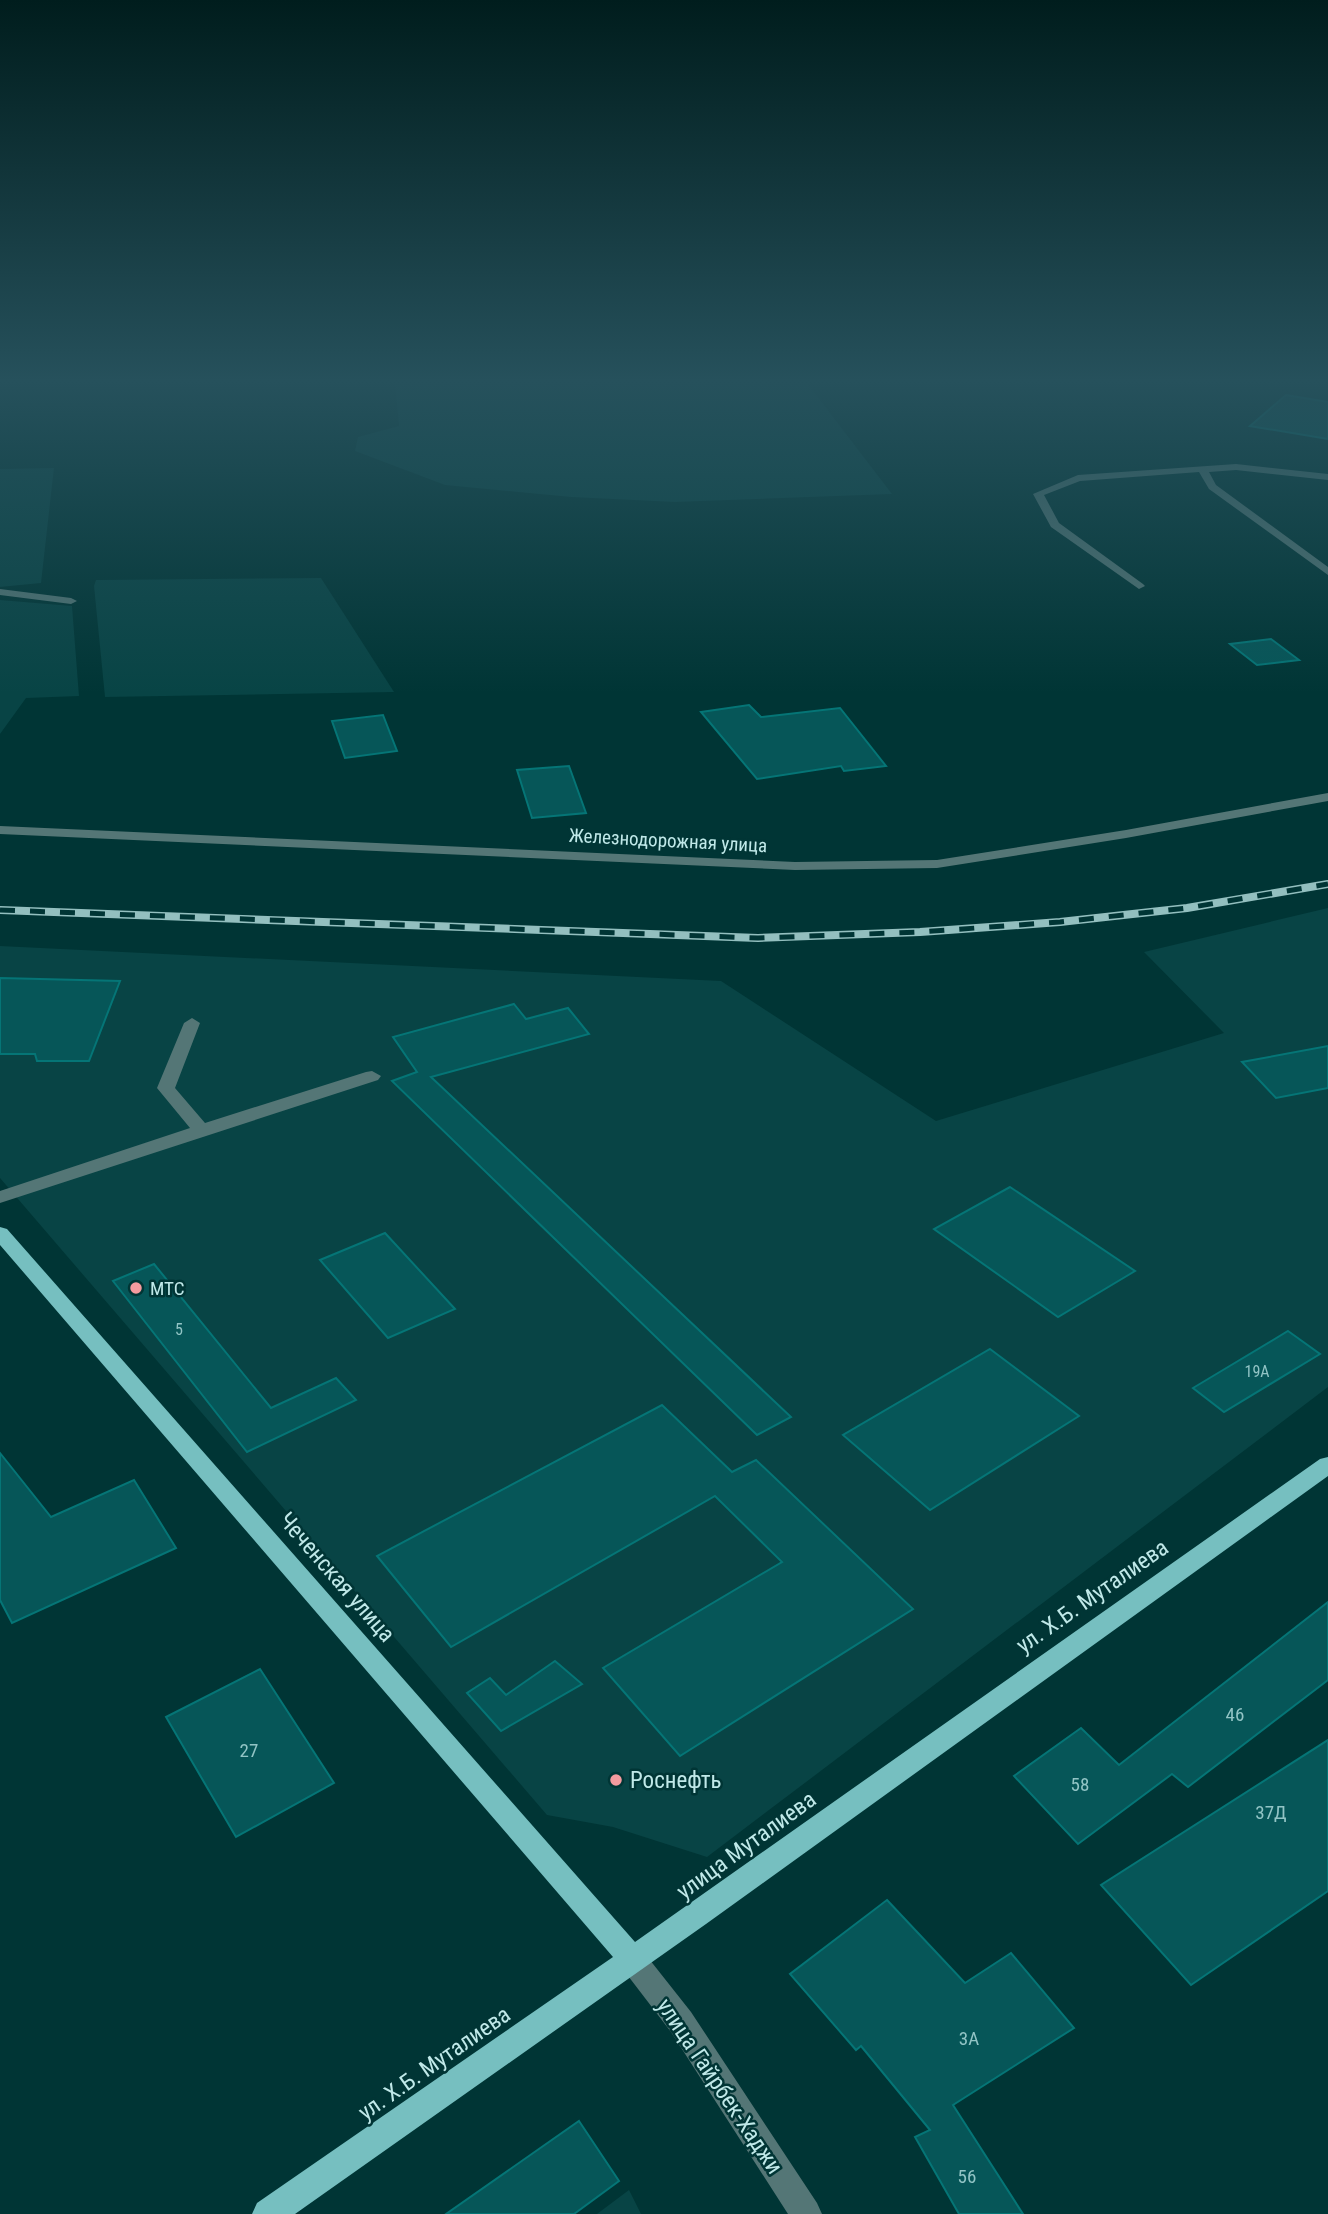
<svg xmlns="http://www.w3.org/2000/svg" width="1328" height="2214" viewBox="0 0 1328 2214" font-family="'Roboto Condensed',sans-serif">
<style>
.built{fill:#084445}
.building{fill:#065658;stroke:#057576;stroke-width:2}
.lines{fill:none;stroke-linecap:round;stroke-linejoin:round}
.minor{fill:#547676;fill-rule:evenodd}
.major{fill:#76bfc0;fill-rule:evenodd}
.rail-casing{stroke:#93bfbf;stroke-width:8}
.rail{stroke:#003535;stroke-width:5;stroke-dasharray:15;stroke-linecap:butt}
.poi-dot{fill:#f49b9f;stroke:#003535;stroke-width:2.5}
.labels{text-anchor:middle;stroke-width:5;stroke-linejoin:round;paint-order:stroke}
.number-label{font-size:16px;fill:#92c4c5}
.street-label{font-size:19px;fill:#c0e9e9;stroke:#003535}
.poi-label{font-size:19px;fill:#c0e9e9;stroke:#003535;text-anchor:start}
.near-number-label{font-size:19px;fill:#92c4c5}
.near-street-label{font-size:23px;fill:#c0e9e9;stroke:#003535}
.near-poi-label{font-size:23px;fill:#c0e9e9;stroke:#003535;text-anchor:start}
</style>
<rect width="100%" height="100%" fill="#003535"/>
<g class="built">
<polygon points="395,383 807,383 892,494 675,502 571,497 445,485 355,451 358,437 399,426"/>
<polygon points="54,468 41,583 0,587 0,469"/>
<polygon points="321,578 394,692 105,697 94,586 96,580"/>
<polygon points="0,600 72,606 79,696 26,698 0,734"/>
<polygon points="1328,908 1328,1387 707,1857 613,1827 547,1815 0,1178 0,946 721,981 936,1121 1224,1033 1144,952"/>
<polygon points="629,2190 641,2214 597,2214"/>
</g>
<g class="building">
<polygon points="1286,395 1328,402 1328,439 1250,426"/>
<polygon points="1271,639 1299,660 1257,665 1230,644"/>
<polygon points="749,705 761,717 840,708 886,766 844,771 841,766 757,779 701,712"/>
<polygon points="383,715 397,751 345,758 332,721"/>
<polygon points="569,766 586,813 532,818 517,770"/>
<polygon points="0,978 120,981 89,1061 37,1061 35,1054 0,1054"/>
<polygon points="514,1004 526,1019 568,1008 589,1034 431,1077 791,1417 757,1435 392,1081 417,1072 393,1037"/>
<polygon points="1328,1046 1328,1088 1276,1098 1242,1062"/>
<polygon points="1010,1187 1135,1271 1058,1317 934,1229"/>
<polygon points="385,1233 455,1309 388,1338 320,1260"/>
<polygon points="154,1264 271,1408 336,1378 356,1400 247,1452 113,1281"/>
<polygon points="1288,1331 1320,1354 1224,1412 1193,1388"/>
<polygon points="990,1349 1079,1416 930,1510 843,1435"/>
<polygon points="662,1405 732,1472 756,1460 913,1609 680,1756 603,1668 782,1562 715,1496 451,1647 377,1556"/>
<polygon points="0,1453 51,1517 134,1480 176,1548 12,1623 0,1600"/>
<polygon points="1328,1602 1328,1680 1188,1787 1172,1774 1078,1844 1014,1776 1081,1728 1119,1765"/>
<polygon points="555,1661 582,1684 501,1731 467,1693 490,1678 506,1695"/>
<polygon points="260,1669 334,1783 236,1837 166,1717"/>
<polygon points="1328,1740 1328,1891 1191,1985 1101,1885"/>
<polygon points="887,1900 965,1983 1011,1953 1074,2028 953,2105 1023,2214 959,2214 915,2137 930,2130 861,2046 856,2050 790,1974"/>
<polygon points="579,2121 619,2181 574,2214 446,2214"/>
</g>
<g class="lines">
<g class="minor">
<polygon points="1236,464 1328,474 1328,480 1236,470 1209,472 1216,485 1328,567 1328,575 1209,489 1199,472 1080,481 1044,495 1059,523 1143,584 1145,586 1139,589 1051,527 1033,494 1078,475"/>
<polygon points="0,589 71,598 77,601 71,604 0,595"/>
<polygon points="1328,793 1328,801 1126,838 937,868 795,870 0,834 0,826 795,862 937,860 1126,830"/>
<polygon points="192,1018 200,1023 175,1088 205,1123 366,1072 372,1071 381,1076 378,1080 0,1203 0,1191 190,1128 157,1088 184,1023"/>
<polygon points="632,1946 642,1950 691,2012 817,2203 822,2214 788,2214 671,2032 622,1968 618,1959 622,1950"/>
</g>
<polygon class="major" points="0,1227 7,1229 635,1942 1320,1459 1328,1457 1328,1476 706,1924 295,2214 252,2214 257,2203 613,1957 0,1245"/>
<g class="rail-casing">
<polyline id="rail" points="0,910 758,938 920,932 1060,922 1187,908 1328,884"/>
</g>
<use href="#rail" class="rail"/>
</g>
<linearGradient id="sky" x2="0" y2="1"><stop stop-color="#001d1d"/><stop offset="0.55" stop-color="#26515c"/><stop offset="1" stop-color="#26515c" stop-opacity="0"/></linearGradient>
<rect width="1328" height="693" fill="url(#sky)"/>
<g class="poi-dot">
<circle cx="136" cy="1288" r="7"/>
<circle cx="616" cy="1780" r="7"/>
</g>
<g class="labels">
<g class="number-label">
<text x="179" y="1335">5</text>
<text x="1257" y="1377">19А</text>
</g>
<g class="street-label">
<text transform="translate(668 840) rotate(3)" y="7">Железнодорожная улица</text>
</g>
<g class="poi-label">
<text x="150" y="1295">МТС</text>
</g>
<g class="near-number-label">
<text x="1235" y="1721">46</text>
<text x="249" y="1757">27</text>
<text x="1080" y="1791">58</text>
<text x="1271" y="1819">37Д</text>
<text x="969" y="2045">3А</text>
<text x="967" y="2183">56</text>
</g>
<g class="near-street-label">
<text transform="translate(337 1577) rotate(49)" y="8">Чеченская улица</text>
<text transform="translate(1092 1596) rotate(-35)" y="8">ул. Х.Б. Муталиева</text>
<text transform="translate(746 1845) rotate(-36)" y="8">улица Муталиева</text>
<text transform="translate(434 2063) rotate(-35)" y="8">ул. Х.Б. Муталиева</text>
<text transform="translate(720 2086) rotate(56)" y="8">улица Гайрбек-Хаджи</text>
</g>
<g class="near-poi-label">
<text x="630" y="1788">Роснефть</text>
</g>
</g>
</svg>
